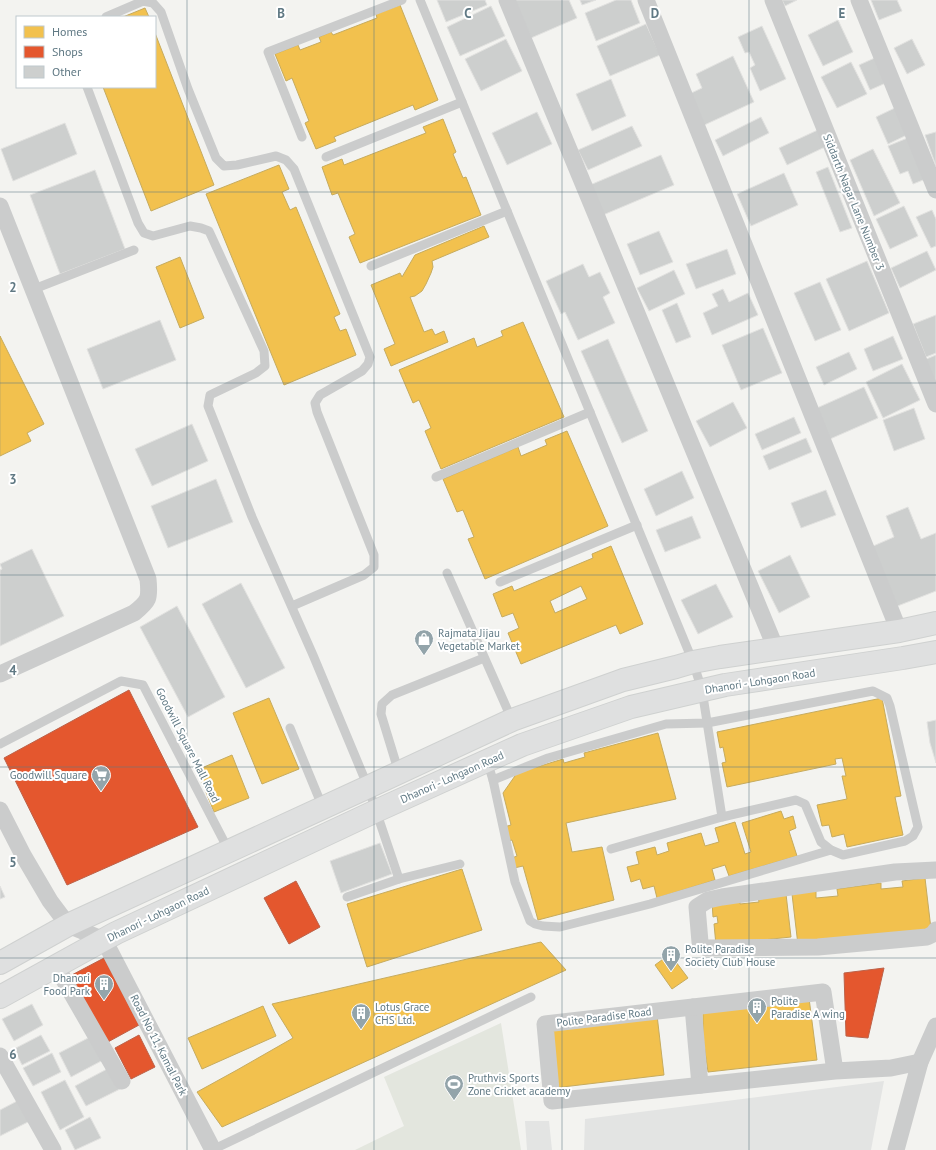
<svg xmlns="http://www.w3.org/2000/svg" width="936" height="1150" viewBox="0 0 936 1150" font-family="'PT Sans',sans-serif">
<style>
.built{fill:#e3e4e3}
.green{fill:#e3e6de}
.homes{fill:#f2c14e;stroke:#c6ab5e;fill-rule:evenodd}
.shops{fill:#e4572e;stroke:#bc6148}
.building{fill:#cdcfce;stroke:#e2e2e0}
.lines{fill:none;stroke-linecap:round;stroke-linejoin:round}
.secondary-casing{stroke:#cfd1d0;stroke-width:24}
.service{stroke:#cbcccc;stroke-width:9}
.minor{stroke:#cbcccc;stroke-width:17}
.secondary{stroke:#dfe0e0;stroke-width:22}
.grid{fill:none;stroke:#607984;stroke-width:1;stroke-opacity:0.55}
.labels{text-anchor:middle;stroke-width:4;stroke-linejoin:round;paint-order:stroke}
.street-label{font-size:11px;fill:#607984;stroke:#fff}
.poi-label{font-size:11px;fill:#607984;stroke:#fff;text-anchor:start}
.grid-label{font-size:13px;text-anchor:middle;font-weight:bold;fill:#607984;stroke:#fff;stroke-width:4;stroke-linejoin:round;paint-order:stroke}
</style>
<rect width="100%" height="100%" fill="#f3f3f0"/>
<g class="built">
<polygon points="884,1081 871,1150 584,1150 585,1119"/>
<polygon points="525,1121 549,1121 552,1150 527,1150"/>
</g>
<polygon class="green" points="501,1023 521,1150 355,1150 404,1126 384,1077"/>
<g class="homes">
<polygon points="400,5 438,100 415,110 413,105 334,137 336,141 316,149 305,123 309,121 292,78 286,81 275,54 298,45 300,50 321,42 319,37 331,32 333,35 377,18 376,14"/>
<polygon points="145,8 149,17 123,17"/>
<polygon points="155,33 214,185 151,211 103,87 155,87"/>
<polygon points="443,119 456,152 453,154 463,178 466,177 481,215 360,263 349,237 355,234 338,193 332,195 322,167 342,159 344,165 426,133 423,127"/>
<polygon points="279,165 289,189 282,192 290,210 296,207 340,314 334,317 340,331 346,329 356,355 284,385 206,194"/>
<polygon points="484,226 489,237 432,261 433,267 431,273 426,284 422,291 415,296 410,297 424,332 432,329 435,335 444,331 448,342 391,366 384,349 395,344 371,285 400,273 402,277 415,255"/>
<polygon points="180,257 204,318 180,328 156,267"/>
<polygon points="523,322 564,417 441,469 425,431 431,428 419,400 413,403 399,370 474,338 477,347 503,336 501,331"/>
<polygon points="0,336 44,424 27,433 31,441 0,456"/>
<polygon points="567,431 608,526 485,579 468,539 474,537 463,510 457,512 443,479 518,447 521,456 547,445 545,440"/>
<path d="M611,546L643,624L620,634L616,625L521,664L508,633L519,628L513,613L502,617L493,594L512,586L514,591L593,558L592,554ZM581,586L587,599L555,613L550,601Z"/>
<polygon points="269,698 299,769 262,784 233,713"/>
<polygon points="882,698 901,796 895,797 903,835 847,847 844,834 832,837 829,825 822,826 817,805 847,799 842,776 846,776 842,758 835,759 836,764 727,787 722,763 726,762 723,747 720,748 717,732"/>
<polygon points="658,733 676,799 566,823 572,852 602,847 614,900 538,920 523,866 514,868 512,858 517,856 512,840 508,841 504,827 511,825 503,793 517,773 563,759 564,763 585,757 584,753"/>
<polygon points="232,755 249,798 214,812 197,770"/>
<polygon points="781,811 784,819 793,816 796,828 789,831 797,856 729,876 725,865 712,869 715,880 657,898 654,886 643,889 640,879 631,882 627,867 639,864 636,852 655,847 657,855 669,851 667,843 701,833 705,846 719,842 715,828 735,822 745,854 751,852 742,823"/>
<polygon points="462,869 482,930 367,967 347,904"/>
<polygon points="925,878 931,929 798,945 792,894 816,891 816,898 838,896 837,889 881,883 881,889 903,887 902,881"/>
<polygon points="786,894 791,937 716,945 714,924 718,923 717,916 713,917 712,902 740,899 740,904 759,902 758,897"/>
<polygon points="541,942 566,970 222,1127 197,1092 237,1070 293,1038 272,1004"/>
<polygon points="670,954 688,978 672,989 655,965"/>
<polygon points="809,998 817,1060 708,1072 703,1038 703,1010"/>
<polygon points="263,1006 276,1036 202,1069 188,1038"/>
<polygon points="657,1015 664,1075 554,1088 547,1028"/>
</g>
<g class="shops">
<polygon points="129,690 198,827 67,885 4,758"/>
<polygon points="296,881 320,927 289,944 264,898"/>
<polygon points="104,958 139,1025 106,1043 68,977"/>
<polygon points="884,968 868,1038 846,1036 844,973"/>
<polygon points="139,1035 155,1067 131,1079 115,1048"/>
</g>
<g class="building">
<polygon points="437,0 485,0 487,5 446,22"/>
<polygon points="515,0 569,0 577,18 531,38"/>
<polygon points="580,0 596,0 582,5"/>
<polygon points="616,0 631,0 640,23 596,41 585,13"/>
<polygon points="782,0 797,0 785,6"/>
<polygon points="871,0 897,0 902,11 879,20"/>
<polygon points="491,6 505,36 460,56 447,27"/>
<polygon points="838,20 853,52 823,66 808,35"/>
<polygon points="646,24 660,55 610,76 597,46"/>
<polygon points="762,26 786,79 760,91 750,68 755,65 749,52 745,53 738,37"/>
<polygon points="506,39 522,71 481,91 465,59"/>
<polygon points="912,39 925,65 907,74 894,48"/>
<polygon points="733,56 754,102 700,127 685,96 702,88 696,74"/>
<polygon points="877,57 888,82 870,90 859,65"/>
<polygon points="851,62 867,94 837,108 821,77"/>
<polygon points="611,79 626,116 592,131 576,94"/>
<polygon points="899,106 911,133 888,144 876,117"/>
<polygon points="537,112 552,144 507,165 492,133"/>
<polygon points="761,117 769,133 723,156 715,140"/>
<polygon points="65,123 77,154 13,181 1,149"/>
<polygon points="632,126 642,146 588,170 578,150"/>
<polygon points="820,129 827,146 787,165 779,148"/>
<polygon points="936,132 936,166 925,135"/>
<polygon points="910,137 928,178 913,184 908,171 900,174 888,146"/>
<polygon points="873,149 900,203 874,216 850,160"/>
<polygon points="661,155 674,185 603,215 590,185"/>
<polygon points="828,167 852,228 840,232 816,172"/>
<polygon points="95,170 125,249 60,274 30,195"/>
<polygon points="784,173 798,205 751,226 737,194"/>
<polygon points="904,206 918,236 890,249 876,219"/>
<polygon points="932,210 936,219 936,246 931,248 916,217"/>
<polygon points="659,231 673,262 640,275 627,244"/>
<polygon points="727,249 736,274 696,289 686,264"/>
<polygon points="927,251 936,270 900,288 891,268"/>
<polygon points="867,261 889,313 849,331 826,279"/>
<polygon points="583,264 589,277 600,272 610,293 603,297 615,323 578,340 565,312 561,314 546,281"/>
<polygon points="674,270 685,294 649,311 637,288"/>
<polygon points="820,282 841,330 815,341 794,293"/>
<polygon points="723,289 729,302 748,293 758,315 712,335 703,313 718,306 712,294"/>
<polygon points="677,303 691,337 676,343 662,310"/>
<polygon points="936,315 936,353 926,357 913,324"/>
<polygon points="160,320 176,360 103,389 87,349"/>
<polygon points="763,328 782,373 741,390 722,345"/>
<polygon points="893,336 903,359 873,371 864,349"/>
<polygon points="608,339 648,431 622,443 581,351"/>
<polygon points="849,352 857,369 824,385 816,367"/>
<polygon points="936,355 936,389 924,360"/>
<polygon points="902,364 920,400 883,418 866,382"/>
<polygon points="864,387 878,418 830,439 817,408"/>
<polygon points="733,402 747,428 710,447 696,421"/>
<polygon points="914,408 925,439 894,451 883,420"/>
<polygon points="794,417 801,433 762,450 755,434"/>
<polygon points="192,424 208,461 152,486 135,449"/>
<polygon points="806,438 812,452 769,470 763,456"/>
<polygon points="682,471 694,498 656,516 644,489"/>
<polygon points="216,479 233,522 168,548 151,506"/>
<polygon points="826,490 836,515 801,528 791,503"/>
<polygon points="908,507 921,539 936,533 936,591 895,607 871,547 894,537 886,516"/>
<polygon points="692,516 701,538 665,552 656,530"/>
<polygon points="32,549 64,616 0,646 0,570 2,569 0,564"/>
<polygon points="790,555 810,597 779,613 758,571"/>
<polygon points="241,583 285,668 246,688 202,604"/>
<polygon points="716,584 733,617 698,634 681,600"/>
<polygon points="177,606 225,697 188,717 140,627"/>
<polygon points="936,720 936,763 930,743 927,722"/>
<polygon points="380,843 392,874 341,893 330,861"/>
<polygon points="0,886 5,897 0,899"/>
<polygon points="32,1004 43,1025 14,1041 2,1019"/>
<polygon points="41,1035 50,1051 22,1065 14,1049"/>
<polygon points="92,1036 105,1059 71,1077 59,1053"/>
<polygon points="52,1053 61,1072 33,1086 23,1068"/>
<polygon points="109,1068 120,1089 86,1106 75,1086"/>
<polygon points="65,1080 84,1117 60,1130 41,1092"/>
<polygon points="21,1099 32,1120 0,1136 0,1110"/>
<polygon points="90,1117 101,1138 75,1150 65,1130"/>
</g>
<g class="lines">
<g class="secondary-casing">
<g id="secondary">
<polyline points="0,963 68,925 368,787 512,720 623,680 676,667 693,662 720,657 899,631 936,623"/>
<polyline points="0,997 116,933 376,811 522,745 631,707 725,685 903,658 936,652"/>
</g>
</g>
<g class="service">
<polyline points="420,0 693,662 702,690 722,817 611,849"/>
<polyline points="106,17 143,1 153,3 161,12 188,89 216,158 224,166 237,165 276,156 286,160 294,169 370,357 368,364 362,371 320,395 315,403 317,412 374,555 374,567 364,575 292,606"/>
<polyline points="87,87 138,223 144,233 153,236 190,226 201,228 209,231 264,351 265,366 256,373 210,395 208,406 252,517 313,655 368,787 399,879"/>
<polyline points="302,137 268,52 402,0"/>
<polyline points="326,157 462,102"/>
<polyline points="371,266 507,211"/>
<polyline points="34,289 134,250"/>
<polyline points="436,477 590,412"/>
<polyline points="447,573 512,720"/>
<polyline points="500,582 637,525"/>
<polyline points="290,728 323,808"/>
<polyline points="0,744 121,681 143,685 229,851"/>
<polyline points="487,761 493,780 515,882 530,921 535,924 543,926 560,927 650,904 831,850"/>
<polyline points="399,773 381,714 382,704 392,695 484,658"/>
<polyline points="493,780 548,758 666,724 707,723 873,691 887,698 890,706 918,827 913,836 905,841 843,855 831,850 821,842 805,804 796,800 722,817"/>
<polyline points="347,897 399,879 460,864"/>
<polyline points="212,1150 531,997"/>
</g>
<g class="minor">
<polyline points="507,0 776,649"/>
<polyline points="646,0 899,631"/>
<polyline points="773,0 936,404"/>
<polyline points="859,0 936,190"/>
<path d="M0,206L148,579C150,599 149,601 134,613L0,674"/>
<polyline points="0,810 23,855 50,901 68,925 104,940 213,1150"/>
<polyline points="936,870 895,872 722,897 708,900 697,907 700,942 702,946 707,948 818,947 927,937 933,934 936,930"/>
<polyline points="56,966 122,1081"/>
<polyline points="693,1007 700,1085"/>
<polyline points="0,1056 53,1150"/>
<polyline points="835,1071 552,1101 545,1024 823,992 835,1071 891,1068 920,1062"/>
<polyline points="896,1150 920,1062 936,1026"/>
</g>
<use href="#secondary" class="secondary"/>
</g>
<path class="grid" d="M187,0V1150M374,0V1150M562,0V1150M749,0V1150M0,192H936M0,383H936M0,575H936M0,767H936M0,958H936"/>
<defs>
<g id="shop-pin" transform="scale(1)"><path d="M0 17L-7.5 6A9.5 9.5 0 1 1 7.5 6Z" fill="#93a4aa" stroke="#fff"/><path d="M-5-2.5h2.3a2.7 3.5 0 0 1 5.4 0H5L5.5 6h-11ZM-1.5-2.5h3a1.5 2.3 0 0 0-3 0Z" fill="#fff"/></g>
<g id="supermarket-pin" transform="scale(1)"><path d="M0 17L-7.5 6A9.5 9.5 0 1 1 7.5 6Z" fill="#93a4aa" stroke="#fff"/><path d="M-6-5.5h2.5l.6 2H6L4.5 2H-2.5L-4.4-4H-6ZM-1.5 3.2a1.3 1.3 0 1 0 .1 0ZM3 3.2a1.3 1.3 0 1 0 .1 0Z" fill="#fff"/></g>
<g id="building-pin" transform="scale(1)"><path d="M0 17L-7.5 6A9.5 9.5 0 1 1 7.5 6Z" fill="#93a4aa" stroke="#fff"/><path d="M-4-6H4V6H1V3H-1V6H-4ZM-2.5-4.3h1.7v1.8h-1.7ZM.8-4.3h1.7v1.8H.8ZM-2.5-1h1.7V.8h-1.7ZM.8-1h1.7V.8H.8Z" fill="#fff"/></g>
<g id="stadium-pin" transform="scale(1)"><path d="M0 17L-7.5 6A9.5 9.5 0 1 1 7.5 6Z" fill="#93a4aa" stroke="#fff"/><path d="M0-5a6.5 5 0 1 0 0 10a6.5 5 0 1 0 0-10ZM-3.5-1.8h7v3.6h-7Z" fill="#fff"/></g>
</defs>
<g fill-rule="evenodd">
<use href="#shop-pin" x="424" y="639"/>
<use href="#supermarket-pin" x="101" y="775"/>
<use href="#building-pin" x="671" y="955"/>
<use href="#building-pin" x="104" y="984"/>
<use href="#building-pin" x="757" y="1007"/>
<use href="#building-pin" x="361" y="1013"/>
<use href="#stadium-pin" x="454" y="1084"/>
</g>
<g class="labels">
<g class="street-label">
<text transform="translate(854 202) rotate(68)" y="4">Siddarth Nagar Lane Number 3</text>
<text transform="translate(760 681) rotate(-9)" y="4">Dhanori - Lohgaon Road</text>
<text transform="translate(188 745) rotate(63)" y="4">Goodwill Square Mall Road</text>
<text transform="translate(452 777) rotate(-24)" y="4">Dhanori - Lohgaon Road</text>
<text transform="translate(158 914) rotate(-26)" y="4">Dhanori - Lohgaon Road</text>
<text transform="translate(604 1017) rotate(-7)" y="4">Polite Paradise Road</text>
<text transform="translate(159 1045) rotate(63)" y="4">Road No 11, Kamal Park</text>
</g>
<g class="poi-label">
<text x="438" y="637">Rajmata Jijau<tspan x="438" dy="13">Vegetable Market</tspan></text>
<text x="87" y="779" text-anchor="end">Goodwill Square</text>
<text x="685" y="953">Polite Paradise<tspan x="685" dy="13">Society Club House</tspan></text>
<text x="90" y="982" text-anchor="end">Dhanori<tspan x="90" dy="13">Food Park</tspan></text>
<text x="771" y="1005">Polite<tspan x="771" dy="13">Paradise A wing</tspan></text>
<text x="375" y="1011">Lotus Grace<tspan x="375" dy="13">CHS Ltd.</tspan></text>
<text x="468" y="1082">Pruthvis Sports<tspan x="468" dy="13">Zone Cricket academy</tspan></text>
</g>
</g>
<g class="grid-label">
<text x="281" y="18">B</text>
<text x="468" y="18">C</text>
<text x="655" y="18">D</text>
<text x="842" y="18">E</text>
<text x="13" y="292">2</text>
<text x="13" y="484">3</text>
<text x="13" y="675">4</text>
<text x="13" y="867">5</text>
<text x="13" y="1059">6</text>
</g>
<rect x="16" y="16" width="140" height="72" fill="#ffffff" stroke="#bfc9ce"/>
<rect x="24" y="26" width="20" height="12" fill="#f2c14e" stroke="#bfc9ce"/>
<text x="52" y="36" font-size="12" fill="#607984">Homes</text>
<rect x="24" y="46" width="20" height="12" fill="#e4572e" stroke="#bfc9ce"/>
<text x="52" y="56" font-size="12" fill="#607984">Shops</text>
<rect x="24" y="66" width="20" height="12" fill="#cdcfce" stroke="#bfc9ce"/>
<text x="52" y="76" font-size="12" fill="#607984">Other</text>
</svg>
